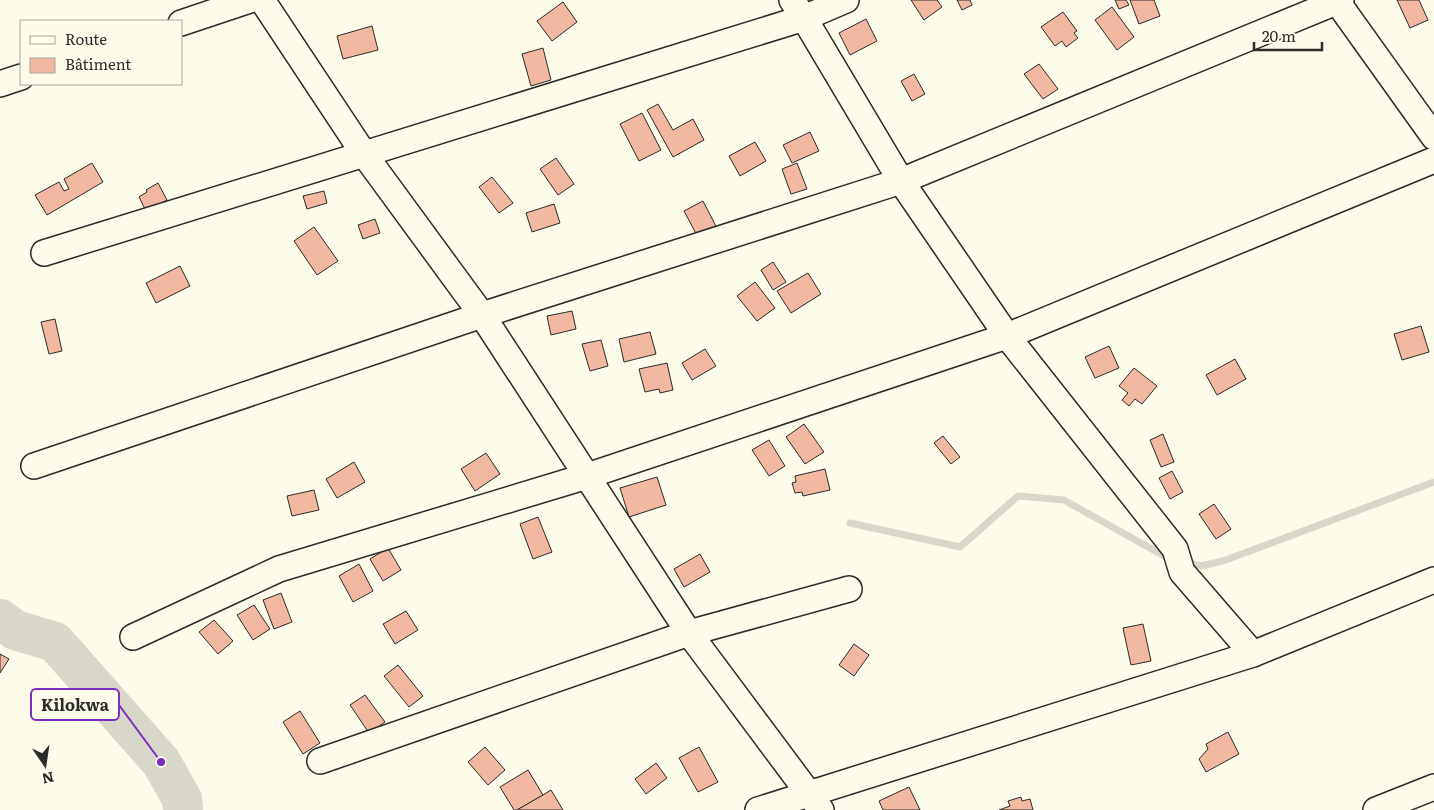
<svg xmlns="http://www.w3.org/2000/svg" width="1434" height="810" viewBox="0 0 1434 810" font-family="Literata,serif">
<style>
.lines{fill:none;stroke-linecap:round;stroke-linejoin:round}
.stream{stroke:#d8d7c9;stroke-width:7}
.river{stroke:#d8d7c9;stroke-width:40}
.building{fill:#f2b8a0;stroke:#2b2b2b}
.minor-casing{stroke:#2b2b2b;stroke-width:28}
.minor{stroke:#fdfbea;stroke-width:25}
.leader{fill:none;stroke:#7b2cbf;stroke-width:2}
.callout-dot{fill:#7b2cbf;stroke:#fdfbea;stroke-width:2}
.callout{fill:#fdfbea;stroke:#7b2cbf;stroke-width:2}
.callout-label{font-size:16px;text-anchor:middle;font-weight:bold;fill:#2b2b2b}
</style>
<rect width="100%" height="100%" fill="#fdfbea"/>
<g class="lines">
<g class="stream">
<polyline points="850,523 960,547 1018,496 1064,500 1166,557 1173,559"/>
<polyline points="1185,562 1201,566 1223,561 1434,482"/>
</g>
<polyline class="river" points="0,619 15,630 55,642 161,762 182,799 183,810"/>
</g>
<g class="building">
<polygon points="911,0 937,0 942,7 924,20"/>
<polygon points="957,0 970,0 972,5 962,10"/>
<polygon points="1115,0 1126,0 1129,5 1119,9"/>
<polygon points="1130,0 1154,0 1160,16 1139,24"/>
<polygon points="1397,0 1419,0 1428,20 1410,28"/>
<polygon points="563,2 577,22 552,41 537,21"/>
<polygon points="1112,7 1134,37 1117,50 1095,20"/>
<polygon points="1063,12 1077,31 1074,33 1078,38 1066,47 1062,41 1055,46 1041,27"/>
<polygon points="866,19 877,41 850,55 839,33"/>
<polygon points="372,26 378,50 343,59 337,36"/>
<polygon points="543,48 551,80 531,86 522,54"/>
<polygon points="1039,64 1058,89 1043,99 1024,74"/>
<polygon points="914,74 925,94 912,101 901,81"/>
<polygon points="658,104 673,130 693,119 704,140 673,157 647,110"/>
<polygon points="642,113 661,150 639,161 620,124"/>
<polygon points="810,132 819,151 792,163 783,145"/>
<polygon points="755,142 766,161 740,176 729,156"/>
<polygon points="556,158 574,184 558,195 540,169"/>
<polygon points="92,163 103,182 47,215 35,195 59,182 64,191 69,189 64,179"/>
<polygon points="797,163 807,189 791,194 782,169"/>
<polygon points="492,177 513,203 499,213 479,187"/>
<polygon points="158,183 167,200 146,211 139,197 147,192 146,190"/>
<polygon points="324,191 327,203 307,209 303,196"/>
<polygon points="703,201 719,232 700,241 684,211"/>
<polygon points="554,204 560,223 532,232 526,213"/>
<polygon points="375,219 380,233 363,239 358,225"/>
<polygon points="314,227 338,261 317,275 294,241"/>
<polygon points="773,262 786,282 773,290 761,270"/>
<polygon points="180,266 190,286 156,303 146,283"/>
<polygon points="808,273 821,294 791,313 777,291"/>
<polygon points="755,282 775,308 757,321 737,296"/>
<polygon points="572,311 576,329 551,335 547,316"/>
<polygon points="55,319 62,351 49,354 41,322"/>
<polygon points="1421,326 1429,352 1402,360 1394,334"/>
<polygon points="650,332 656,354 624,362 619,339"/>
<polygon points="601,340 608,366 590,371 582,344"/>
<polygon points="1109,346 1119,368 1095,378 1085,357"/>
<polygon points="705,349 716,366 692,380 682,363"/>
<polygon points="1235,359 1246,379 1217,395 1206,375"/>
<polygon points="667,363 673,390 660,393 659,389 645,392 639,369"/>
<polygon points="1134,368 1157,386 1142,404 1135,399 1129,406 1122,400 1128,393 1119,386"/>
<polygon points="804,424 824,452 805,464 786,437"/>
<polygon points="1163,434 1174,462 1161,467 1150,440"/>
<polygon points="943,436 960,457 951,464 934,443"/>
<polygon points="769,440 785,466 769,476 752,450"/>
<polygon points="486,453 500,474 475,491 461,469"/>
<polygon points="354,462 365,482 337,498 326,479"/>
<polygon points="825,469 830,490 803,496 802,492 795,493 792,483 796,482 795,476"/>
<polygon points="1172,471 1183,492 1170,499 1159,478"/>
<polygon points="657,477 666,505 629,517 620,488"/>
<polygon points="314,490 319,510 292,516 287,496"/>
<polygon points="1214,504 1231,529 1216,539 1199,514"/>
<polygon points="538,517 552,552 533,559 520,524"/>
<polygon points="388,548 401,570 383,581 370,559"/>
<polygon points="700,554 710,572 684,587 674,569"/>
<polygon points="359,564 373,591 353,602 339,576"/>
<polygon points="281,593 292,622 274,629 263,600"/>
<polygon points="254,605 270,629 253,640 237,615"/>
<polygon points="406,611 418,630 395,644 383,624"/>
<polygon points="214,620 233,641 218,654 199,632"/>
<polygon points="1143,624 1151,661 1131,665 1123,628"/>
<polygon points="854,644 869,655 854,676 839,665"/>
<polygon points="0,654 9,659 0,673"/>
<polygon points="398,665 423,696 409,707 384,676"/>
<polygon points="365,695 385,722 369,733 350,705"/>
<polygon points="300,711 320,743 303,754 283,722"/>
<polygon points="1228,732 1239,754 1206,772 1199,759 1208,749 1206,744"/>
<polygon points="485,747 505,770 488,785 468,762"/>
<polygon points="699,747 718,782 698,792 679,758"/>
<polygon points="656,763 667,778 646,794 635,779"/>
<polygon points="528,770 543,795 517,810 514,810 500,787"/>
<polygon points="909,787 920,810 883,810 879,801"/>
<polygon points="551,790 563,810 517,810 543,795"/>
<polygon points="1021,797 1022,801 1030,799 1033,810 999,810 1010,806 1008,801"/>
</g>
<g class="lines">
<g class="minor-casing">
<g id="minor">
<polyline points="262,0 364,154 482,315 689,633 821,810"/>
<polyline points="792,0 804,18 901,181 1007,336 1175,549 1182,572 1253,654"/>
<polyline points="1336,0 1434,137"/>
<polyline points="181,23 250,0"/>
<polyline points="0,84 21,77"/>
<polyline points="44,253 804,18 846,0"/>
<polyline points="34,466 482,315 901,181 1341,0"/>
<polyline points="133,637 279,569 587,476 1007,336 1434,160"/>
<polyline points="320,761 689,633 849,589"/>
<polyline points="758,810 1253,654 1434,580"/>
<polyline points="1376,810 1434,787"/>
</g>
</g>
<use href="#minor" class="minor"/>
</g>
<path class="leader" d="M161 762L119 705"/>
<circle class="callout-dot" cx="161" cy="762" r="5"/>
<rect class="callout" x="31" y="689" width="88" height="31" rx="5"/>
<g class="callout-label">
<text x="75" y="711">Kilokwa</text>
</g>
<rect x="20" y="20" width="162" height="65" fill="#fdfbea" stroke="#a9a89e"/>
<rect x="30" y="36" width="25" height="8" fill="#fdfbea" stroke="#a9a89e"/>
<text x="65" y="45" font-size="15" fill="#2b2b2b">Route</text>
<rect x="30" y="58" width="25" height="15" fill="#f2b8a0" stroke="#a9a89e"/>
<text x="65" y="70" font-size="15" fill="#2b2b2b">Bâtiment</text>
<g transform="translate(45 765) rotate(167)" stroke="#fdfbea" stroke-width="4" paint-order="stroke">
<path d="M0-4L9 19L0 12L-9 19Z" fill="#2b2b2b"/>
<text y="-8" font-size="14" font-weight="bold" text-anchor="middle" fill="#2b2b2b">N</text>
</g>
<path d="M1254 42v8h68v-8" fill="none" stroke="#2b2b2b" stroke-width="2.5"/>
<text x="1262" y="42" font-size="15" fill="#2b2b2b" stroke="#fdfbea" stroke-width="4" paint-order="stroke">20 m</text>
</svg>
